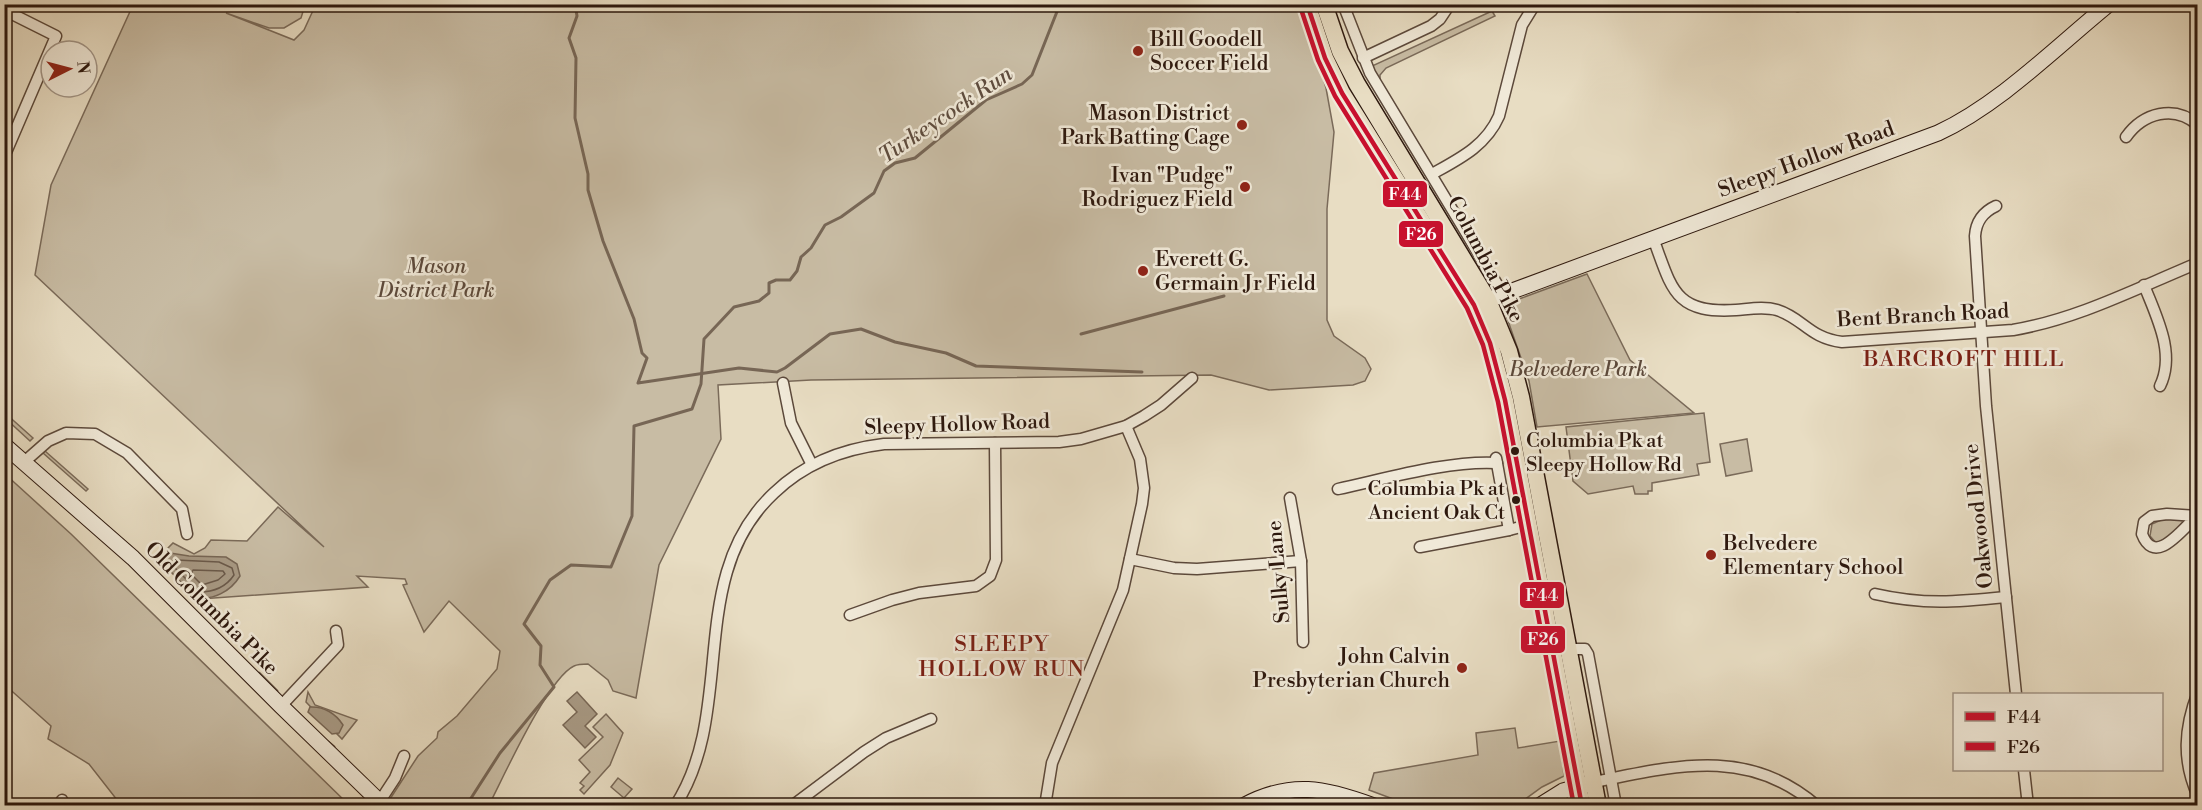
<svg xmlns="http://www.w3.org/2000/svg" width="2202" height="810" viewBox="0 0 2202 810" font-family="'Libre Bodoni',serif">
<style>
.green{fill:#c8bca4;stroke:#7a6a59;stroke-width:1.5}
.water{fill:#a89a85;stroke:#765;stroke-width:1.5}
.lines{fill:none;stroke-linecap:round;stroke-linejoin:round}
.shore{stroke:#6a594a;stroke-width:1.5}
.stream{stroke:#765;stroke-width:3}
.street-casing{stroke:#5c493b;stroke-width:13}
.secondary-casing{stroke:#2d180e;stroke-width:17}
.primary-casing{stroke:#2d180e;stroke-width:19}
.street{stroke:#f0e9d8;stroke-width:10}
.secondary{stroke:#f0e9d8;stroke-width:15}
.primary{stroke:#e8ddc3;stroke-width:16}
.bus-1-casing{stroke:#f0e9d8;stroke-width:9}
.bus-2-casing{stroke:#f0e9d8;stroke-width:9}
.bus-1{stroke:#c8102e;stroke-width:4.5}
.bus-2{stroke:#c8102e;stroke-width:4.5}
.poi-dot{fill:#8f2418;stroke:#f0e9d8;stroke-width:2}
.bus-dot{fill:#2d180e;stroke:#f0e9d8;stroke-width:2}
.labels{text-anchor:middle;stroke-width:5;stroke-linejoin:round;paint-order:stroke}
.bus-label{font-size:20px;fill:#2d180e;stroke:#f0e9d8;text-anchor:start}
.poi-label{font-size:21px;fill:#2d180e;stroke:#f0e9d8;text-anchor:start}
.street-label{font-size:21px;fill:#2d180e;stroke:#f0e9d8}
.park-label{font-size:21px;font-style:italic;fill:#5c493b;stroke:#f0e9d8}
.water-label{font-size:22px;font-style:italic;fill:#5e4c3e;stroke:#f0e9d8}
.neighbourhood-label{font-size:22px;letter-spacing:1.5px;fill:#7a1f14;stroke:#f0e9d8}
.line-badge{stroke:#f0e9d8;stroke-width:2}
.badge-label{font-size:16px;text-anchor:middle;font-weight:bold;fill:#fff}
</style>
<rect width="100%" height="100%" fill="#e8ddc3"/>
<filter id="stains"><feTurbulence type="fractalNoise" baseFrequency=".00333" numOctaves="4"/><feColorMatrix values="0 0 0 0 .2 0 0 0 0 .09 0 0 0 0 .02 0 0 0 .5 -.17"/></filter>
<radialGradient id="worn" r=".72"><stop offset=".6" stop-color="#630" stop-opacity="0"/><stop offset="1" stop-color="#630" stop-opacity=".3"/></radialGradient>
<g class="green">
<path d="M200,4L305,5L301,18L284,28H269L226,13L294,40L304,30L316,4L1302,5L1326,88L1334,132L1327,209V320L1334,336L1365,358L1371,369L1365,381L1353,385L1269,390L1211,375L811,380L718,385L721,439L659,565L636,698L613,691L608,680L588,664C583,664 578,664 574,666C548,678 504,776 489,805H391L388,802L418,756L437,738L438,732L457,716L497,669L500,651L449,601L424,632L403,585L407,584L405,579L357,576L368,587L200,599L158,558L173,543L194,554L205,548L211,540L247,541L278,507L324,547L35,275L51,185L133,5Z"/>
<polygon points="1492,11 1495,16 1386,68 1380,75 1380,82 1372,66"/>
<polygon points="1587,274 1630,360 1694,413 1537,427 1529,381 1506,315 1509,314 1509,310 1519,299"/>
<polygon points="5,413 33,438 30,441 5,418"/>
<polygon points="1704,413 1710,462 1697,464 1699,475 1652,483 1652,491 1648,491 1648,494 1635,494 1633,486 1588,494 1573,481 1566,427"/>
<polygon points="1747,439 1752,471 1726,476 1720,444"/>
<polygon points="45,451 88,489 86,491 43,453"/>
<polygon points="5,474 71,534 349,805 121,805 89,764 48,739 51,726 5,685"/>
<polygon points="2172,519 2185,521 2175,535 2156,543 2150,536 2152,524 2161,520"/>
<polygon points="308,692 315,705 357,720 342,739 306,702"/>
<polygon points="606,714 623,733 610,765 584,794 580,790 584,786 580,783 590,772 579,760 603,737 593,727"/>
<polygon points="1515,728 1518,748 1560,741 1564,776 1542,787 1517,805 1409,805 1369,790 1374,773 1478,755 1476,733"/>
<polygon points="618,778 632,789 624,798 611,787"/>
</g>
<g class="water">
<path d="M170,553L189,556L226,557L237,564L240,576C231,591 213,601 196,597L170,571L165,562V557Z"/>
<polygon points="577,692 597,714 585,726 596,737 585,748 563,725 577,712 567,701"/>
<path d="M310,707C324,706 336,714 343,725L339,733L332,734L308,712Z"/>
</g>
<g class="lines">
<g class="shore">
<path d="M176,560L219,562L232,568L234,575C226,587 213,592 199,592L174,567L172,563Z"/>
<polygon points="193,570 223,571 225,574 218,580 202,585 191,574"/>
</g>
<g class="stream">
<polyline points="575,4 577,16 569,38 576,58 575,118 588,174 588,190 603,241 634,319 642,353 647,358 638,383 739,368 777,372 785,368 830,334 861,329 895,342 946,353 976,366 1142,372"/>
<polyline points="1081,334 1224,296"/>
<polyline points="259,673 277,691"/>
<polyline points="328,742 334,747"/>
<polyline points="466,806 500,753 554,687 540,665 541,646 524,624 550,580 571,565 611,567 632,516 634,426 692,409 701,384 704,339 734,307 759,301 769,293 769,283 776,280 790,280 797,271 801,257 811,248 825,225 841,217 874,193 884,171 895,163 915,158 986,100 1022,84 1032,75 1060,4"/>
</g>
<g class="street-casing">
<g id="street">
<polyline points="1343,4 1370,73 1503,294"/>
<polyline points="1797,4 1798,6"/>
<polyline points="4,10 56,36 4,157"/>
<polyline points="1363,58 1431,26 1440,19 1450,4"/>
<path d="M2126,137C2143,113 2174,104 2198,125"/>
<path d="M1432,174C1459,159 1486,146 1499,116L1522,25L1535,4"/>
<path d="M1996,206C1983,212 1976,221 1975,236L1986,406L2016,694"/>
<path d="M1653,238C1672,289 1674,314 1736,310C1749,309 1764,306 1777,310C1803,318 1809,338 1842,342L2013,330C2078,319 2137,288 2198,263"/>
<path d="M2144,285C2156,316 2176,353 2160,386"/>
<polyline points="783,383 791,423 812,465"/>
<polyline points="1496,458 1509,530"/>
<polyline points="23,463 48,441 66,433 95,434 127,453 182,509 187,534"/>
<path d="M1338,489C1385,479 1449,460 1497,463"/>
<polyline points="1290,498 1301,561 1303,642"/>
<path d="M2167,514L2197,516C2183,528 2155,568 2142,534L2144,522L2152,516Z"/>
<polyline points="1420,547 1509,530 1528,525"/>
<polyline points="1130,559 1174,568 1197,569 1301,561"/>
<path d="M1875,594C1923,605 1957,602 2006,597"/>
<polyline points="850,615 892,600 919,593 976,586 990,576 996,560 995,443"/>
<polyline points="1569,649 1585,649 1588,654 1616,806"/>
<path d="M2198,692C2184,728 2182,761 2198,796"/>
<polyline points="281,706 338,645 336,631"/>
<polyline points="2024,770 2028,806"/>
<path d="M1594,782C1675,766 1748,746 1817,806"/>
<polyline points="380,801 395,778 404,756"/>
<polyline points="58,806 62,800 66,806"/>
<path d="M675,806C738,709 684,577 774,493C805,463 842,449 884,444L1059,442L1081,439L1126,426L1144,416L1161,405L1192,378"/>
<polyline points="792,806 864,752 886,738 931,719"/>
<polyline points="1045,806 1052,763 1123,590 1142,504 1144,488 1140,459 1126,426"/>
</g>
</g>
<g class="secondary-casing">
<g id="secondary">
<path d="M1488,300L1938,133C2000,104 2055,48 2109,4"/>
<polyline points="4,445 133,558 281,706 384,806"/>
<path d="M1243,806C1291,780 1325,788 1374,806"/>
<polyline points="1539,806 1563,791 1588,784"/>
</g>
</g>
<g class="primary-casing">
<g id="primary">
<polyline points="1307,4 1325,58 1342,93 1474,305 1490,343 1505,400 1582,806"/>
<polyline points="1324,4 1340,51 1357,84 1488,300 1509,351 1521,397 1598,806"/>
</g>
</g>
<use href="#street" class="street"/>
<use href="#secondary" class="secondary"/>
<use href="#primary" class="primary"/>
<g class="bus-1-casing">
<polyline id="bus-1" points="1307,4 1325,58 1342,93 1474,305 1490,343 1505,400 1582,806"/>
</g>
<g class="bus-2-casing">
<polyline id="bus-2" points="1300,6 1318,60 1335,96 1467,308 1483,345 1498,402 1574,806"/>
</g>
<use href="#bus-1" class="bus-1"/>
<use href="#bus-2" class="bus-2"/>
</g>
<g class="poi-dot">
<circle cx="1138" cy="51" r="6"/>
<circle cx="1242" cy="125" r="6"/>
<circle cx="1245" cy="187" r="6"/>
<circle cx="1143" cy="271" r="6"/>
<circle cx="1711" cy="555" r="6"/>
<circle cx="1462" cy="668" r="6"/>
</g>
<g class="bus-dot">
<circle cx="1515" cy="451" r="5"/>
<circle cx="1516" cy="500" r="5"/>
</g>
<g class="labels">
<g class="bus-label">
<text x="1526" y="447">Columbia Pk at<tspan x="1526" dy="24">Sleepy Hollow Rd</tspan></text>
<text x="1505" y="495" text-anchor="end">Columbia Pk at<tspan x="1505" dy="24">Ancient Oak Ct</tspan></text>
</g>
<g class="poi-label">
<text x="1150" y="46">Bill Goodell<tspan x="1150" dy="24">Soccer Field</tspan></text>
<text x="1230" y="120" text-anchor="end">Mason District<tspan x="1230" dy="24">Park Batting Cage</tspan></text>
<text x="1233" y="182" text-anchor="end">Ivan "Pudge"<tspan x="1233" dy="24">Rodriguez Field</tspan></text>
<text x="1155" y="266">Everett G.<tspan x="1155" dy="24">Germain Jr Field</tspan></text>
<text x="1723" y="550">Belvedere<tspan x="1723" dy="24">Elementary School</tspan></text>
<text x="1450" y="663" text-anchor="end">John Calvin<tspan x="1450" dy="24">Presbyterian Church</tspan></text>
</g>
<g class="street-label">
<text transform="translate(1806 159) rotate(-20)" y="7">Sleepy Hollow Road</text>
<text transform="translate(1486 259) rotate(62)" y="7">Columbia Pike</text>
<text transform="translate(1923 315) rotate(-3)" y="7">Bent Branch Road</text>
<text transform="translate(957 424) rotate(-2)" y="7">Sleepy Hollow Road</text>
<text transform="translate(1978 516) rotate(-96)" y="7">Oakwood Drive</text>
<text transform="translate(1278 572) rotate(-95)" y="7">Sulky Lane</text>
<text transform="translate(212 608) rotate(45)" y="7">Old Columbia Pike</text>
</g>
<g class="park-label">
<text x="436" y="273">Mason<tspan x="436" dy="24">District Park</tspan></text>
<text x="1578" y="376">Belvedere Park</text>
</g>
<g class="water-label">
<text transform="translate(945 114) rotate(-34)" y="8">Turkeycock Run</text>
</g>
<g class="neighbourhood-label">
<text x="1964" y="366">BARCROFT HILL</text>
<text x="1002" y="651">SLEEPY<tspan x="1002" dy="25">HOLLOW RUN</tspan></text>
</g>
</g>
<g class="line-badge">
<rect x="1382" y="180" width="46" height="28" rx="6" fill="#c8102e"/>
<rect x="1398" y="220" width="46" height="28" rx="6" fill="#c8102e"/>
<rect x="1519" y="581" width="46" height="28" rx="6" fill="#c8102e"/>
<rect x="1520" y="625" width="46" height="29" rx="6" fill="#c8102e"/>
</g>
<g class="badge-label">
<text x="1405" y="200">F44</text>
<text x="1421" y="240">F26</text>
<text x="1542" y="601">F44</text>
<text x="1543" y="645">F26</text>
</g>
<rect width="2202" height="810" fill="none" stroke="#e8ddc3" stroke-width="24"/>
<rect x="6" y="6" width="2190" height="798" fill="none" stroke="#2d180e" stroke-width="3"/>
<rect x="12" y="12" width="2178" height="786" fill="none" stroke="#2d180e" stroke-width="1.5"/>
<rect x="1953" y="693" width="210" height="78" fill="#f0e9d8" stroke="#a29587" stroke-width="1.5"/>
<rect x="1965" y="712" width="30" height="9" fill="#c8102e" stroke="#a29587" stroke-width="1.5"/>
<text x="2007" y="723" font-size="18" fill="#2d180e">F44</text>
<rect x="1965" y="742" width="30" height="9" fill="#c8102e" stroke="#a29587" stroke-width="1.5"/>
<text x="2007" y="753" font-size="18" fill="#2d180e">F26</text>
<g transform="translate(69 69) rotate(84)"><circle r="28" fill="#f0e9d8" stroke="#a29587" stroke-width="1.5"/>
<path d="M0-4.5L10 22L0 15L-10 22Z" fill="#8f2418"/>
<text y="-9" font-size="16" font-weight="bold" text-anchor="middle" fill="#2d180e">N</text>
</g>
<rect width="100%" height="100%" filter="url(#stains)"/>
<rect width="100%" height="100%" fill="url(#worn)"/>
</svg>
